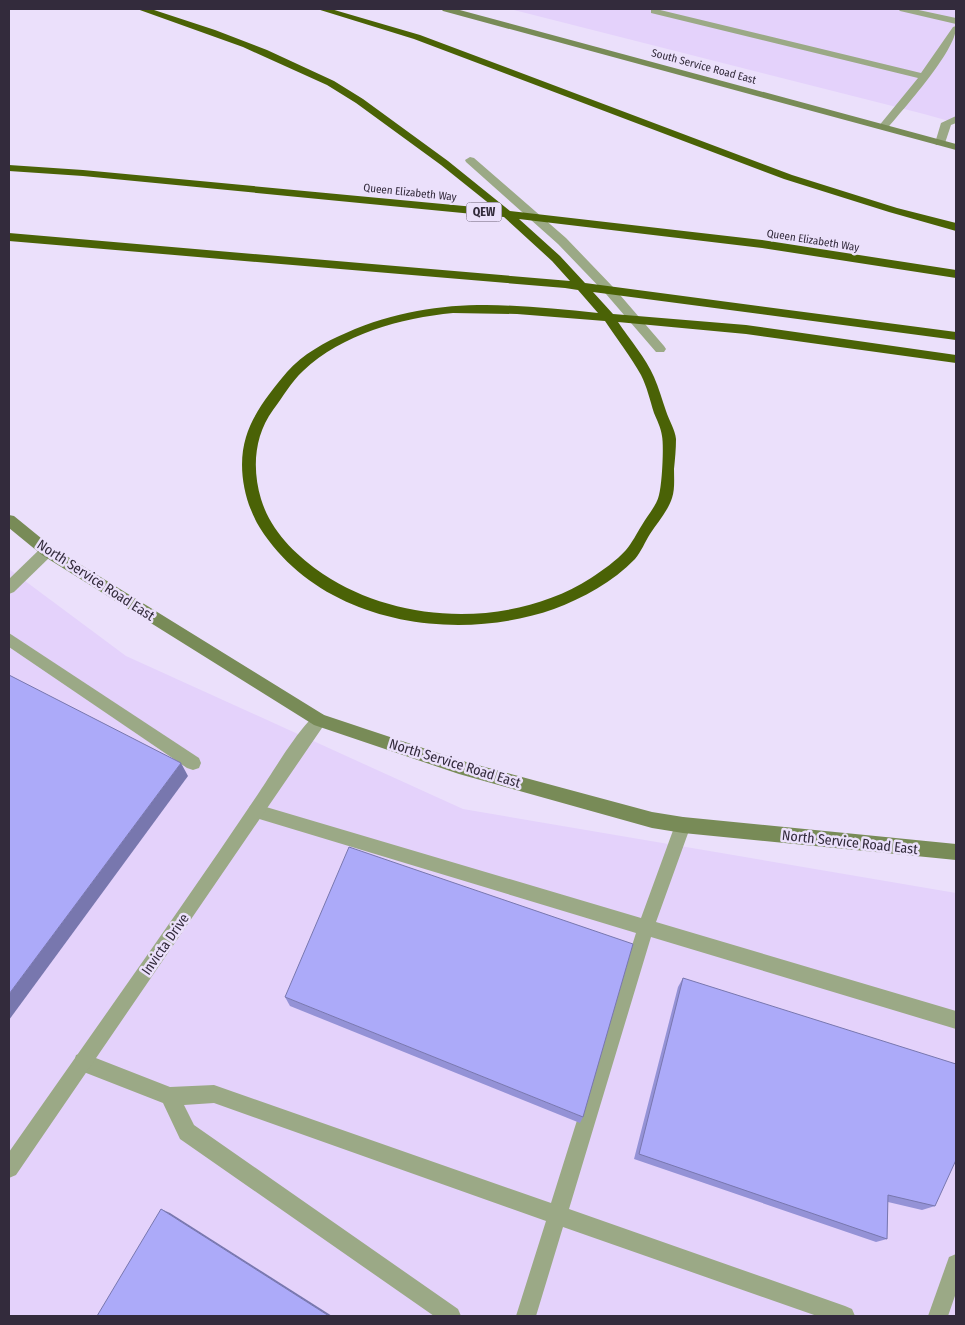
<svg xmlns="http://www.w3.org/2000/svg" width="965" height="1325" viewBox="0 0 965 1325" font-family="'Fira Sans Condensed',sans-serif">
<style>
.built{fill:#e4d2fb}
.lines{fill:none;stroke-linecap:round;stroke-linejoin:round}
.lane{fill:#9ba986;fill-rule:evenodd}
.street{fill:#9ba986;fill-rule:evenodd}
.secondary{fill:#788b57;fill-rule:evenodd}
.highway{fill:#4a6206;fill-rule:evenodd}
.wall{fill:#9492d6}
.shaded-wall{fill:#7877ae}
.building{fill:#acaaf9;stroke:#7877ae}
.labels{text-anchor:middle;stroke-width:5;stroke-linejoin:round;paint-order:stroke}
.far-street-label{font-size:11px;fill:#332b3c;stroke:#ebe0fb}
.shield{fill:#ebe0fb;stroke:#6a6175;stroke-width:1}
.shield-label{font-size:12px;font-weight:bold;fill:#332b3c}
.street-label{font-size:14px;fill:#332b3c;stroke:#ebe0fb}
</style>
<rect width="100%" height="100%" fill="#ebe0fb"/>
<g class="built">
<polygon points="510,9 956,9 956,123 924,114"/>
<polygon points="9,569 126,656 463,809 956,893 956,1316 9,1316"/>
</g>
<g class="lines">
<g class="lane">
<path d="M651,9H656L921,73L953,27L956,26C958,49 903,109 887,129L883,130L878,127L918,78L651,13Z"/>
<polygon points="898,9 914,9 956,18 956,24 900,11"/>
<polygon points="956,116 956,123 951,125 945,143 944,145 936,145 935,143 941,123"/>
<polygon points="47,545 52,547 54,551 52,555 14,592 9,594 9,579 42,547"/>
<polygon points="9,633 199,758 201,763 199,768 193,770 187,768 9,647"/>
<polygon points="256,804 641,918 675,825 677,820 683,817 689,820 691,825 656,922 956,1011 956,1029 651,937 569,1209 845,1306 852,1309 855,1316 817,1316 563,1227 536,1316 516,1316 546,1221 214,1103 184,1105 194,1125 458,1309 461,1316 434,1316 180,1139 163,1103 76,1069 74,1062 76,1055 83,1053 170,1087 214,1085 551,1203 636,933 256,818 250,816 248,811 250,806"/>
<polygon points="956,1254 956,1293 948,1316 928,1316 949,1257"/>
</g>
<g class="street">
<polygon points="470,157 474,158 566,238 614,288 664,346 666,349 664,352 656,352 606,294 558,244 466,162 465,160"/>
<path d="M319,713L324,715L327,720L324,725L16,1175L9,1178V1152C93,1032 178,913 260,791C271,775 304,719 319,713Z"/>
</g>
<g class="secondary">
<polygon points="441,9 456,9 956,144 956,150 443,11"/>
<polygon points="9,515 14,516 52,547 324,715 459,760 652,812 683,817 956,844 956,860 683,833 652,828 459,774 314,725 42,555 9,528"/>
</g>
<g class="highway">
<path d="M137,9H151L215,30L267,50L334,81L363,99L448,161L510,211L762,240L956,270V278L762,248L519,219L560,256L585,283L956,332V340L593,292L613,314L746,325L956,355V363L746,334L618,322C630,340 646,358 654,377C659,388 662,400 666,411C669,420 675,430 676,439C676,449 675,459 674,469C674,478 675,490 672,498C668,511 657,523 650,534C645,542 641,552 635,559C613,582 583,598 554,609C454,644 320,623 260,528C244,502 237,466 246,437C253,413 272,390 287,372C303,354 325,342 346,333C433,295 508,304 598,313L578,290L565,288L9,241V233L570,281L552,261L504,217L83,176L9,171V165L83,170L496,209L441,165L356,103L327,85L243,47ZM453,313L517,314L605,321C617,339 631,357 641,375C647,387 650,400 654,413C657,420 661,428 662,436C664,446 662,485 659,495C657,505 647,516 642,525C637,533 632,543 626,550C616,561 603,570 591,578C513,628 399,625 323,574C296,555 271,532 261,499C252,469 254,436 273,410C283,397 291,382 303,371C342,334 401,318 453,313Z"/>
<polygon points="317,9 331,9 420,35 792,175 897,208 956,223 956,231 889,212 784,179 414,39"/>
</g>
</g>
<g class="wall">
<polygon points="683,978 935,1206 922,1210 888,1202 887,1239 876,1242 634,1159 678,987"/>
<polygon points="285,997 583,1117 580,1123 290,1006"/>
</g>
<g class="shaded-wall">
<polygon points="181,763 188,776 9,1020 9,994"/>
<polygon points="161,1209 170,1213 332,1316 329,1316"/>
</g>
<g class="building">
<polygon points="9,675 181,763 9,994"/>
<polygon points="349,847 633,944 583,1117 285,997"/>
<polygon points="683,978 956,1064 956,1160 935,1206 888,1195 887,1239 639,1154"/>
<polygon points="161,1209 329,1316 97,1316"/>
</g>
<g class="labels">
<g class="far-street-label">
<text transform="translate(704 66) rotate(15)" y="4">South Service Road East</text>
<text transform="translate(410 192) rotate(6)" y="4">Queen Elizabeth Way</text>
<text transform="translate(813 240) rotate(9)" y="4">Queen Elizabeth Way</text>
</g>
<rect class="shield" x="466.5" y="202.5" width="35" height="19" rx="4"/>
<g class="shield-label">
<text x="484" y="216">QEW</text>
</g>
<g class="street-label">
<text transform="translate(96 580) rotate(33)" y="5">North Service Road East</text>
<text transform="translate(455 763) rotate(17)" y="5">North Service Road East</text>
<text transform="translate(850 842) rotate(6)" y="5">North Service Road East</text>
<text transform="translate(165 944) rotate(-55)" y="5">Invicta Drive</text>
</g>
</g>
<rect width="965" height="1325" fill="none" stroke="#332b3c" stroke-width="20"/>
</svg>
